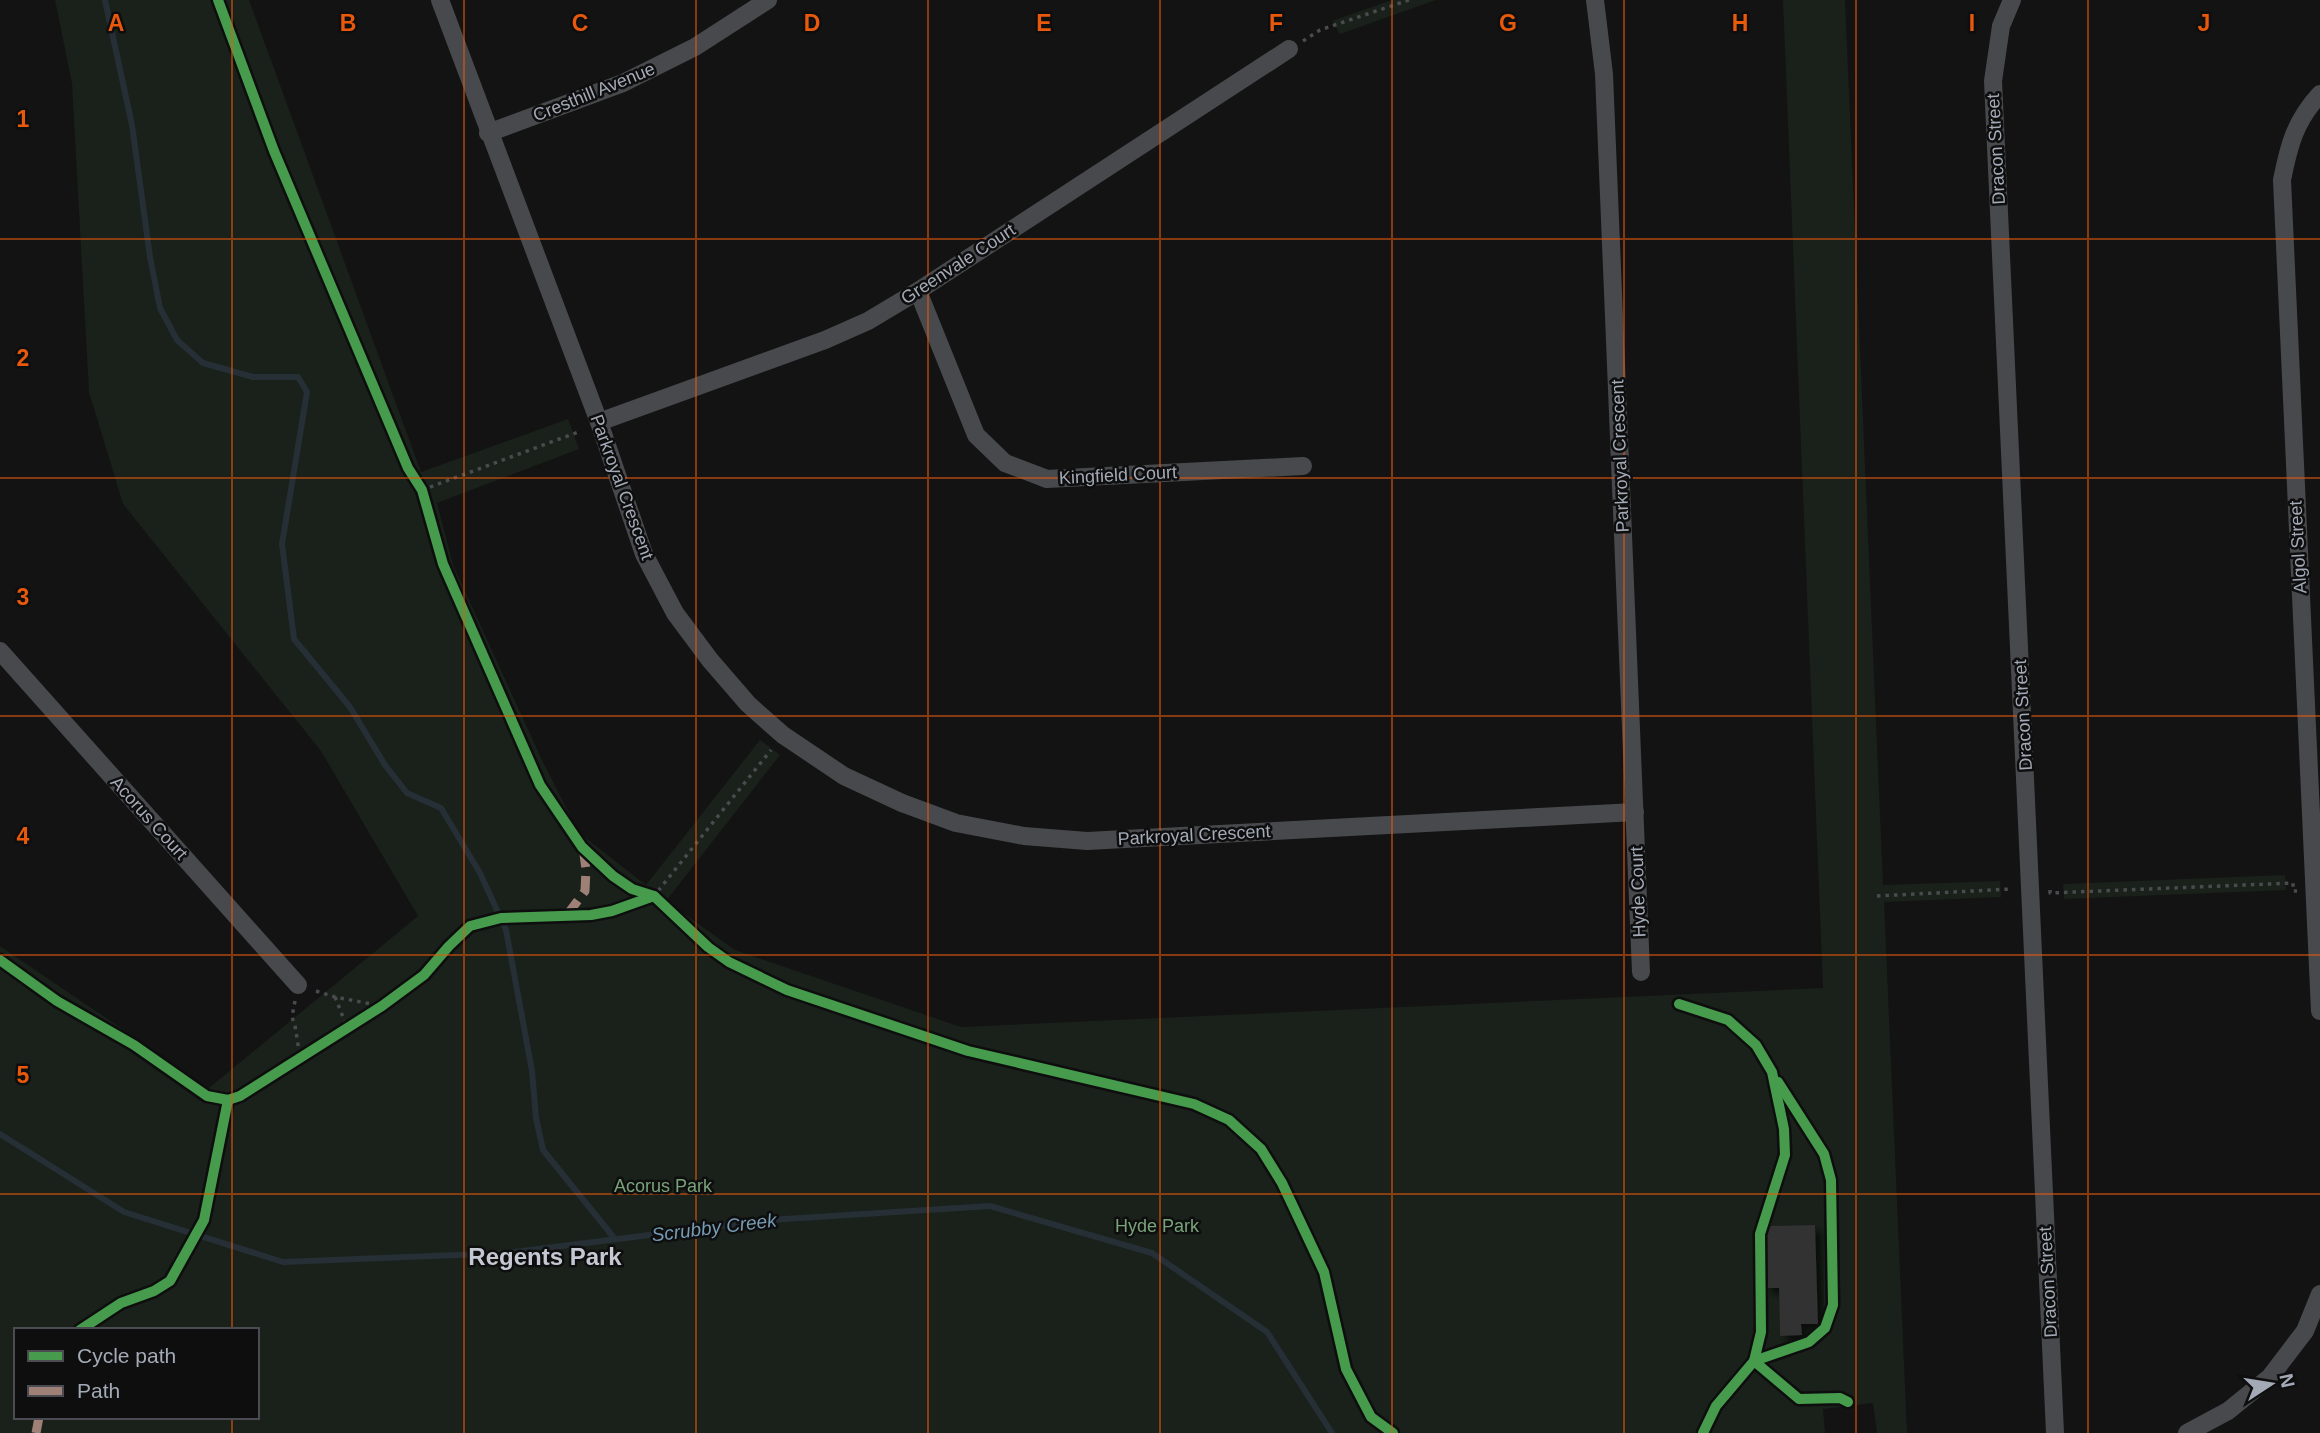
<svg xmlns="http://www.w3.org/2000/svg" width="2320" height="1433" viewBox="0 0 2320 1433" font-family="Helvetica,sans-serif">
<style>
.green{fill:#19211a;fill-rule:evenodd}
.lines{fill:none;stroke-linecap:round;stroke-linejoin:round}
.stream{stroke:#262f36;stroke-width:6}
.building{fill:#313133;filter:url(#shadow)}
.path{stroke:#494b4e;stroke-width:3.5;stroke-dasharray:3.5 5;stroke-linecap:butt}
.street{stroke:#47494c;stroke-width:18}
.quiet{stroke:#9e8076;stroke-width:9;stroke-dasharray:18 9;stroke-linecap:butt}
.cycleway-casing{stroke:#0e0e0f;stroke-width:15}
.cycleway{stroke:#469c4c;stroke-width:10}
.grid{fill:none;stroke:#e8590c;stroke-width:2;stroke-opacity:0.55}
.labels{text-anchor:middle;stroke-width:5;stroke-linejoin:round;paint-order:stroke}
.street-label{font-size:18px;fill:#a3aab6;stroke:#0e0e0f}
.park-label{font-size:18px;fill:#78a379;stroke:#0e0e0f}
.water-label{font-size:19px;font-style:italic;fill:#779bb4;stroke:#0e0e0f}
.district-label{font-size:24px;font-weight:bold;fill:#c4c8d2;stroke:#0e0e0f}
.grid-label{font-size:23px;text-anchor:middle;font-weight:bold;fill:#e8590c;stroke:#0e0e0f;stroke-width:5;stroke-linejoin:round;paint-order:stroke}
</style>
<defs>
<filter id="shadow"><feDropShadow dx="6" dy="6" stdDeviation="3.5" flood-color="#0009"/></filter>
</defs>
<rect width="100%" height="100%" fill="#131313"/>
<g class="green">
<path d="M55,0H249L421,472L568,419L579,449L437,503L453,565L542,760L579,833L646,885L760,740L780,755L666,901L735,950L961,1027L1823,988L1783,0H1845L1883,885L2000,881L2001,897L1884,902L1907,1433H1877L1873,1403L1823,1409L1825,1433H0V946L209,1088L418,916L321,751L123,504L89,392L72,83ZM1815,1225L1818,1324H1801V1335L1780,1336L1779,1288H1766L1764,1226ZM16,1330H257V1417H16Z"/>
<polygon points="1392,0 1436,0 1340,34 1332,21"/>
<polygon points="2285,875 2286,890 2064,899 2063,884"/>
</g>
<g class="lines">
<g class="stream">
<polyline points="105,0 132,125 150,257 160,308 177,340 203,363 253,377 298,377 307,392 282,544 294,639 350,707 385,765 407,793 441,808 480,873 506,930 532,1071 536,1118 543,1150 615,1239"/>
<polyline points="0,1134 124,1212 283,1262 506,1253 769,1220 990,1206 1152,1253 1267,1332 1332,1433"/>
</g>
</g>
<polygon class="building" points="1815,1225 1818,1324 1801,1324 1802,1335 1780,1336 1779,1288 1766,1288 1764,1226"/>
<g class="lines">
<g class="path">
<polyline points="218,0 274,151 408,468 422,490 443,564 540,785 582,847 613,876 632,889 654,896 771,750"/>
<polyline points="1303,41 1320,30 1409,0"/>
<polyline points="422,490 581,431"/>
<polyline points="2050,890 2050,893 2293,883 2293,891 2297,891"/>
<polyline points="1877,896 2011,889"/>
<polyline points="316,991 335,997 382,1006"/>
<polyline points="335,997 347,1027"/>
<polyline points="295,1001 292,1017 295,1026 300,1057"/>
</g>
<g class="street">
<polyline points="440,0 599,422 644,554 675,613 710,660 748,704 783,735 844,776 902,803 956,823 1024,836 1087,841 1635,812"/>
<polyline points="1595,0 1604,74 1641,972"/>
<polyline points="2012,0 2001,26 1993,81 2055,1433"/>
<path d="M2320,94C2295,121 2289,145 2282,180L2320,1011"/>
<polyline points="488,133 623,83 695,47 768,0"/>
<polyline points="918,291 976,435 1005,463 1047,479 1303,466"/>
<polyline points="599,422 825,340 868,321 918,291 1289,49"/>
<polyline points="0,651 298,985"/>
<polyline points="2187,1433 2228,1411 2270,1377 2305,1331 2320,1294"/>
</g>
<g class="quiet">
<polyline points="567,915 585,891 586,869 583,847"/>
<polyline points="36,1433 39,1417"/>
</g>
<g class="cycleway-casing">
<g id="cycleway">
<polyline points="218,0 274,151 408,468 422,490 443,564 540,785 582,847 613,876 632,889 654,896 708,947 729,962 787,990 968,1051 1194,1104 1229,1120 1261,1149 1282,1183 1324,1272 1346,1369 1371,1417 1393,1433"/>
<polyline points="0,960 57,1001 134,1045 207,1096 228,1100 240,1096 382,1006 424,975 449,946 470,926 501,918 591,915 612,911 654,896"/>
<polyline points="1679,1004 1728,1020 1756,1045 1772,1072 1784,1129 1785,1155 1760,1234 1761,1332 1754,1361 1799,1399 1840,1398 1848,1402"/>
<polyline points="80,1330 121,1303 154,1291 170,1281 204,1220 228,1100"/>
<polyline points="1703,1433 1716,1406 1754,1361 1809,1342 1825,1328 1833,1305 1831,1180 1824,1154 1778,1082"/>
</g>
</g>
<use href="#cycleway" class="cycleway"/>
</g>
<path class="grid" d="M232,0V1330M464,0V1433M696,0V1433M928,0V1433M1160,0V1433M1392,0V1433M1624,0V1433M1856,0V1433M2088,0V1433M0,239H2320M0,478H2320M0,716H2320M0,955H2320M0,1194H2320M232,1417V1433"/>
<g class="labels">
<g class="street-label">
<text transform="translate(594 92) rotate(-22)" y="6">Cresthill Avenue</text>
<text transform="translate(1996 149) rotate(-93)" y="6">Dracon Street</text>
<text transform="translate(958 264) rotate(-33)" y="6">Greenvale Court</text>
<text transform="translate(1620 456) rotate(-92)" y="6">Parkroyal Crescent</text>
<text transform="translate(1118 475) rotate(-3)" y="6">Kingfield Court</text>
<text transform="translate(622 487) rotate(70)" y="6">Parkroyal Crescent</text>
<text transform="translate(2298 547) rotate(-93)" y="6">Algol Street</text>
<text transform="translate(2023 715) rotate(-93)" y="6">Dracon Street</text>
<text transform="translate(149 818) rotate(48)" y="6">Acorus Court</text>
<text transform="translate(1194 835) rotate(-3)" y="6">Parkroyal Crescent</text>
<text transform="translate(1638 892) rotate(-92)" y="6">Hyde Court</text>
<text transform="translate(2048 1282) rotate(-93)" y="6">Dracon Street</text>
</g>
<g class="park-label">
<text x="663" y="1192">Acorus Park</text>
<text x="1157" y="1232">Hyde Park</text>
</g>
<g class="water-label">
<text transform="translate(714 1227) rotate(-7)" y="7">Scrubby Creek</text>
</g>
<g class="district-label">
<text x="545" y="1265">Regents Park</text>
</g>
</g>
<g class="grid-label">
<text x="116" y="31">A</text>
<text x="348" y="31">B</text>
<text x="580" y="31">C</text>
<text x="812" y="31">D</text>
<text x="1044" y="31">E</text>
<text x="1276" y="31">F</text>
<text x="1508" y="31">G</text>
<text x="1740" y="31">H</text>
<text x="1972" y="31">I</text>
<text x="2204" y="31">J</text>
<text x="23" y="127">1</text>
<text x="23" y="366">2</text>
<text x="23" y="605">3</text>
<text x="23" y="844">4</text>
<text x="23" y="1083">5</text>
</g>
<rect x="14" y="1328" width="245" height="91" fill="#0e0e0f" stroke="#4a4c52" stroke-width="2"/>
<rect x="28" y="1351" width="35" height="10" fill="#469c4c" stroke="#4a4c52" stroke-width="2"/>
<text x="77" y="1363" font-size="21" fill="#a3aab6">Cycle path</text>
<rect x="28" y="1386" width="35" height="10" fill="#9e8076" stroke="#4a4c52" stroke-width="2"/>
<text x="77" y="1398" font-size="21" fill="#a3aab6">Path</text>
<g transform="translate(2271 1384) rotate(78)" stroke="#0e0e0f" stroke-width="5" paint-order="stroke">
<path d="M0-5L12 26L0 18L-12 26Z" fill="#a3aab6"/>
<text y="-10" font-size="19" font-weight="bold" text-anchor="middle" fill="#a3aab6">N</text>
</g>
</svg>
